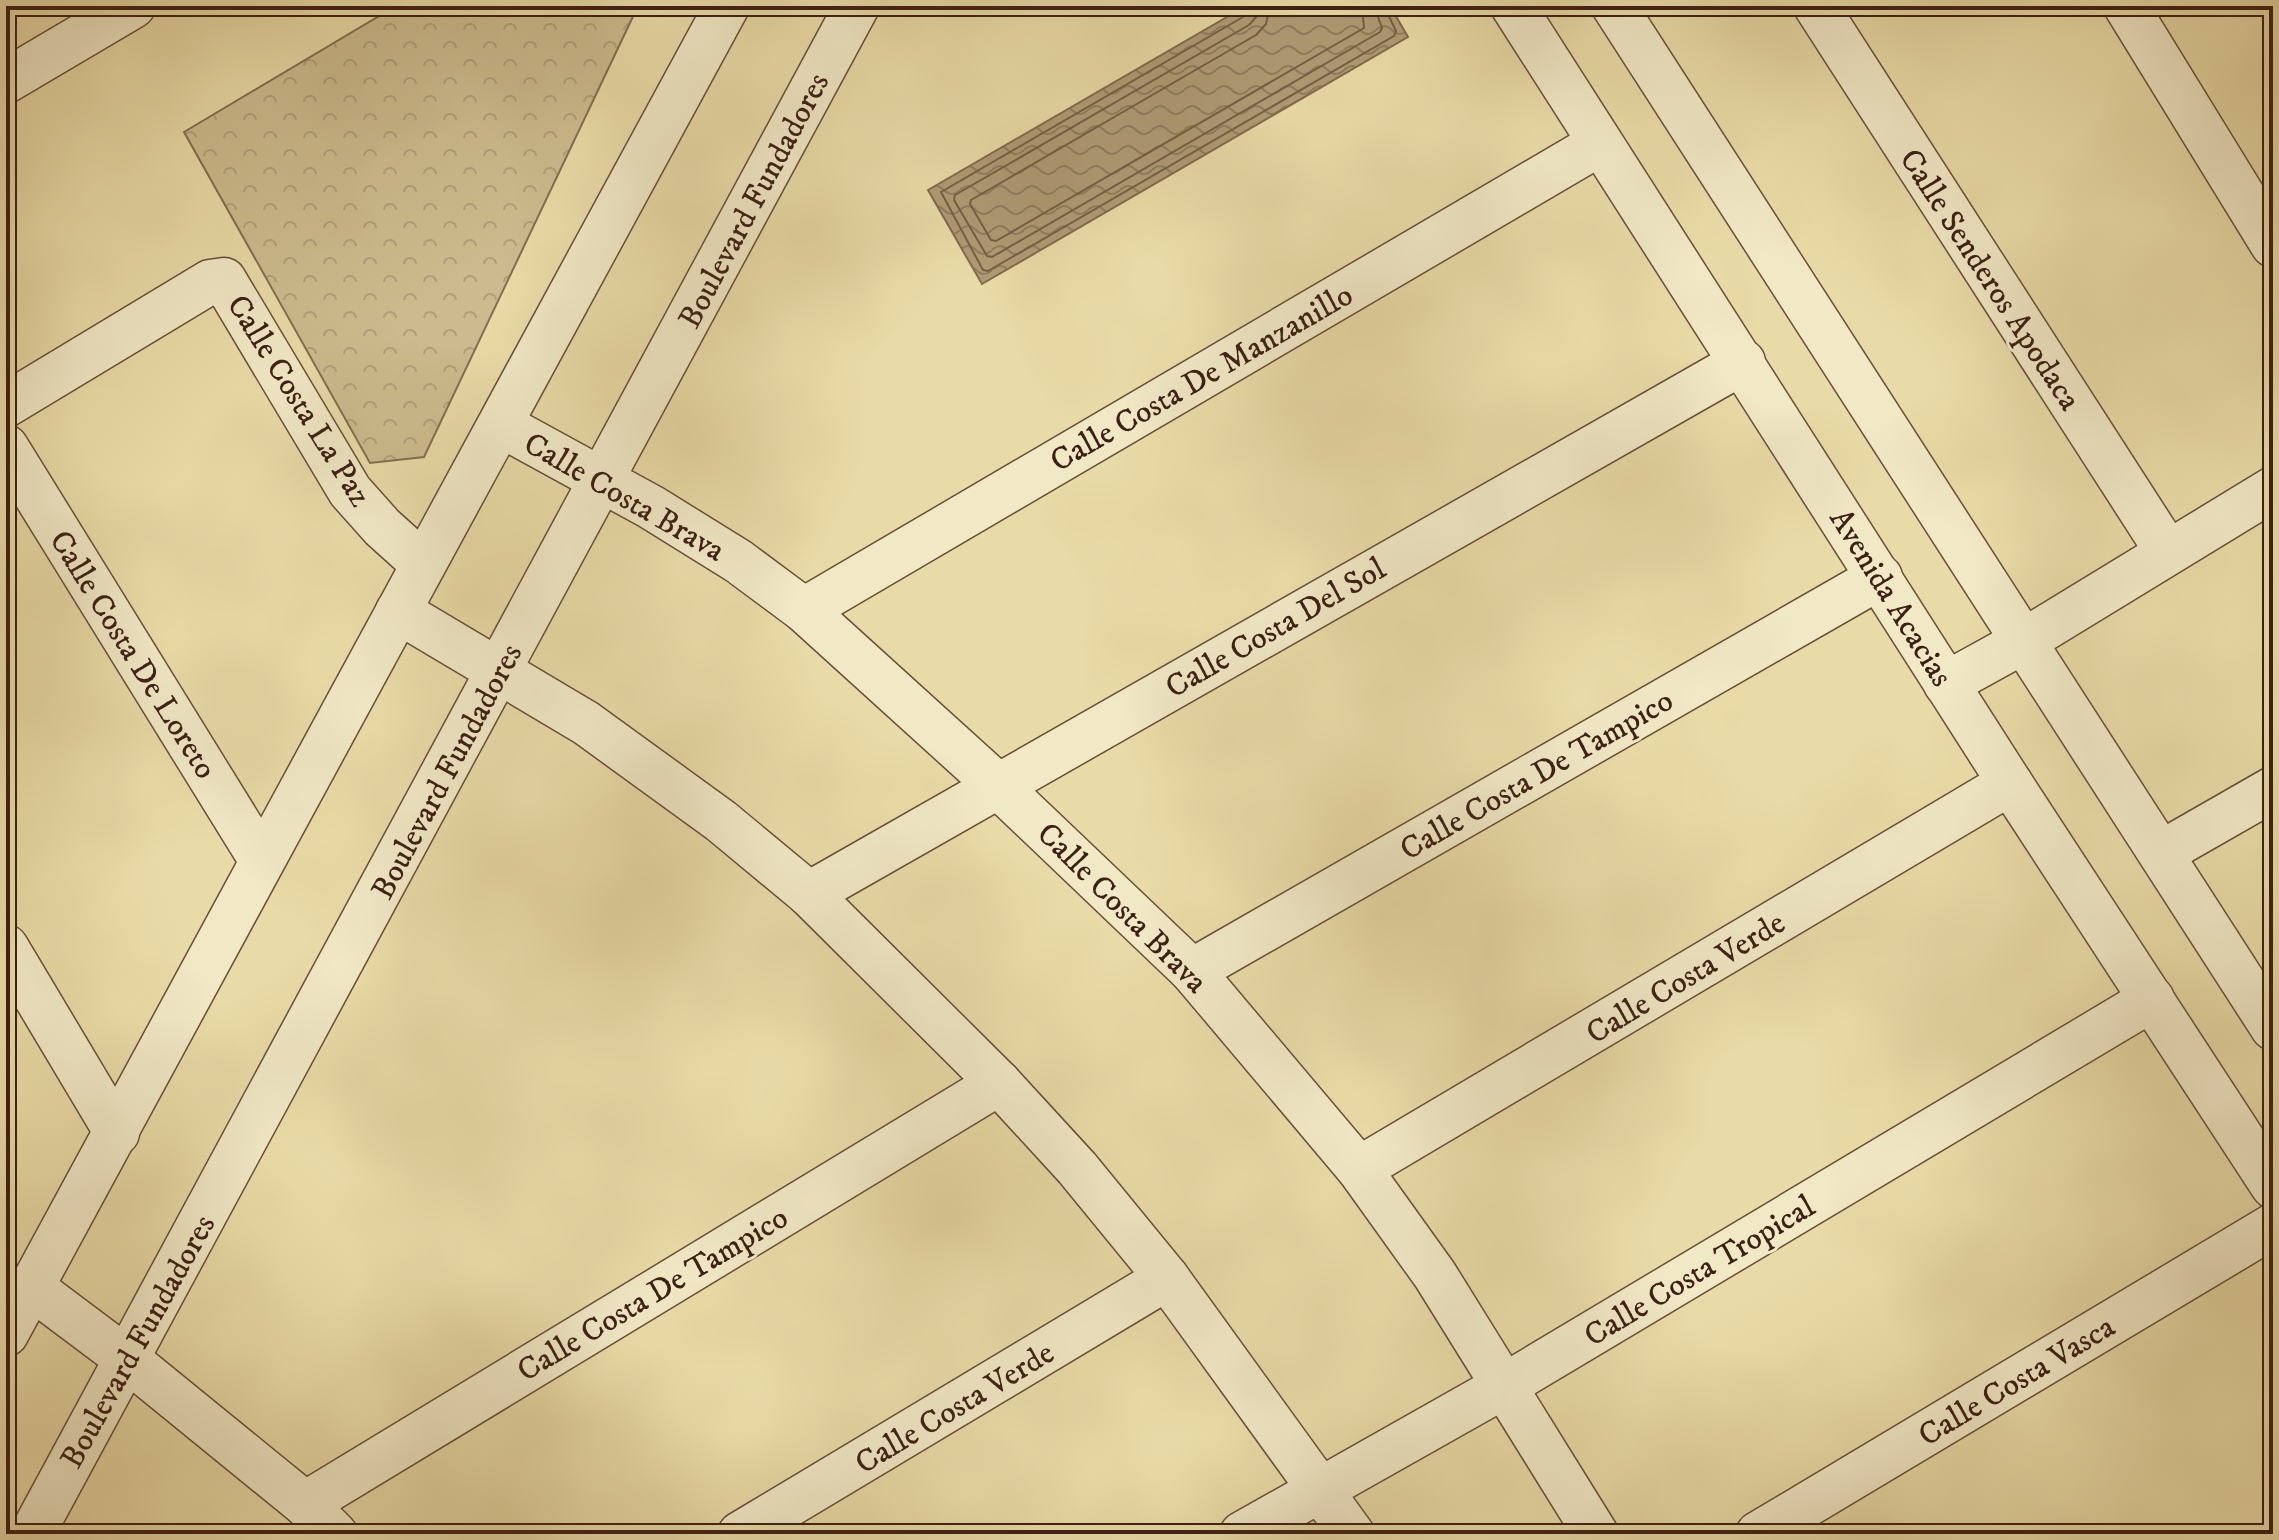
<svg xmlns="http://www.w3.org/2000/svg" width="2279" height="1540" viewBox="0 0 2279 1540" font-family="'IM FELL DW Pica',serif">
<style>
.park{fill:url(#park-crowns);stroke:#846e52;stroke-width:2}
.water{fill:url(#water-waves);stroke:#816a4f;stroke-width:2}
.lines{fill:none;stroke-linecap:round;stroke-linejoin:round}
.shore{stroke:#765e45;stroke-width:2}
.minor-casing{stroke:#684f3a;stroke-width:47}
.minor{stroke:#f1e8c6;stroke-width:44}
.labels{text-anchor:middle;stroke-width:6;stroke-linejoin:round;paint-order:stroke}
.street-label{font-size:32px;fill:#3d2015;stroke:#f1e8c6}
</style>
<defs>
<pattern id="park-crowns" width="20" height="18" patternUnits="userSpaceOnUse" patternTransform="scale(2)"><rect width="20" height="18" fill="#ccbb8e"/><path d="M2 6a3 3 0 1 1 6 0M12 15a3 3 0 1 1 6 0" fill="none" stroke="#b0a07a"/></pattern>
<pattern id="water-waves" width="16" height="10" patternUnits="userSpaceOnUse" patternTransform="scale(2)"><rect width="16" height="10" fill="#af9b75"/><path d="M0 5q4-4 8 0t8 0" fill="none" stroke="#907e5f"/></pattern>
</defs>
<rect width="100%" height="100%" fill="#e9dba7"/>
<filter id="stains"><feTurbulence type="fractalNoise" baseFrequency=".0025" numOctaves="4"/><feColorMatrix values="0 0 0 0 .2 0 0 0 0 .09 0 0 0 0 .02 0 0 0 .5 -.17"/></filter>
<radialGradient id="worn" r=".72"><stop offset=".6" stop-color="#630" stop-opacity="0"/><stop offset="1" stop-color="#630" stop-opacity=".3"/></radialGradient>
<polygon class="park" points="396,6 638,6 424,457 370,463 184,132"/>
<polygon class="water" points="1246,6 1390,6 1408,37 982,284 928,190"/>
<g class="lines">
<g class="shore">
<polyline points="1248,6 1243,17 941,192 983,270 988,271 1394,36 1396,31 1384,6"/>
<polyline points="1258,6 1257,16 1249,25 955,195 954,200 987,256 992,257 1380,32 1382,28 1374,6"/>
<polyline points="1270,6 1266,24 1256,35 971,200 970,204 991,240 996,241 1364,28 1362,6"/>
</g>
<g class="minor-casing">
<g id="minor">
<polyline points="1513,6 2010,783 2273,1186"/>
<polyline points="1614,6 2273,1028"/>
<polyline points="1816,6 2167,551"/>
<polyline points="2126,6 2273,245"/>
<polyline points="6,81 133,6"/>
<polyline points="6,405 210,282 224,280 350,491 382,527 423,564"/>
<polyline points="503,426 651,507 738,561 804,610 997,785 1192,971 1359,1169 1435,1275 1596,1534"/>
<polyline points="6,447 262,861"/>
<polyline points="804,610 1599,144"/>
<polyline points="398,611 586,723 721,821 809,894 999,1083 1077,1168 1167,1278 1352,1534"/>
<polyline points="1946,684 2024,641 2273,489"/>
<polyline points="2163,852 2273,789"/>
<polyline points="809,894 1743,362"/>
<polyline points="6,947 117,1133"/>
<polyline points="1192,971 1880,577"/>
<polyline points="1359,1169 2010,783"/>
<polyline points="31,1287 127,1359 305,1504 335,1534"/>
<path d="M6,1334C244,890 490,451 727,6"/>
<polyline points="305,1504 999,1083"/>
<polyline points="32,1534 857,6"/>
<polyline points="740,1534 1167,1278"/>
<polyline points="1242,1534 1506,1385 2152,999"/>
<polyline points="1758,1534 2273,1226"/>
</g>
</g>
<use href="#minor" class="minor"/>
</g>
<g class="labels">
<g class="street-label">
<text transform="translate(753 200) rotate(-62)" y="11">Boulevard Fundadores</text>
<text transform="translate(1991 279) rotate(57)" y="11">Calle Senderos Apodaca</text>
<text transform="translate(1201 377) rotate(-30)" y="11">Calle Costa De Manzanillo</text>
<text transform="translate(300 400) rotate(58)" y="11">Calle Costa La Paz</text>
<text transform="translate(625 496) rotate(30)" y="11">Calle Costa Brava</text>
<text transform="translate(1892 597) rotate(58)" y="11">Avenida Acacias</text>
<text transform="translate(1275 627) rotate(-30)" y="11">Calle Costa Del Sol</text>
<text transform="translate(134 654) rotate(58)" y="11">Calle Costa De Loreto</text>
<text transform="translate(446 771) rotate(-62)" y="11">Boulevard Fundadores</text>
<text transform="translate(1536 774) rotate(-30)" y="11">Calle Costa De Tampico</text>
<text transform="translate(1123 907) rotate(45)" y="11">Calle Costa Brava</text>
<text transform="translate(1685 977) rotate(-31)" y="11">Calle Costa Verde</text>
<text transform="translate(1699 1270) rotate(-31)" y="11">Calle Costa Tropical</text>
<text transform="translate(652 1293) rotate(-31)" y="11">Calle Costa De Tampico</text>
<text transform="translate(137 1341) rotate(-61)" y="11">Boulevard Fundadores</text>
<text transform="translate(2016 1380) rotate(-31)" y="11">Calle Costa Vasca</text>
<text transform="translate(954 1407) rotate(-31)" y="11">Calle Costa Verde</text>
</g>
</g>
<rect width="2279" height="1540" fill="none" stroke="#e9dba7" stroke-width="32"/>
<rect x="8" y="8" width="2263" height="1524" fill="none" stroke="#3d2015" stroke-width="4"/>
<rect x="16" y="16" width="2247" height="1508" fill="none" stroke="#3d2015" stroke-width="2"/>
<rect width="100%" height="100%" filter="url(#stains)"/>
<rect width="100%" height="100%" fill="url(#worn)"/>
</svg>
